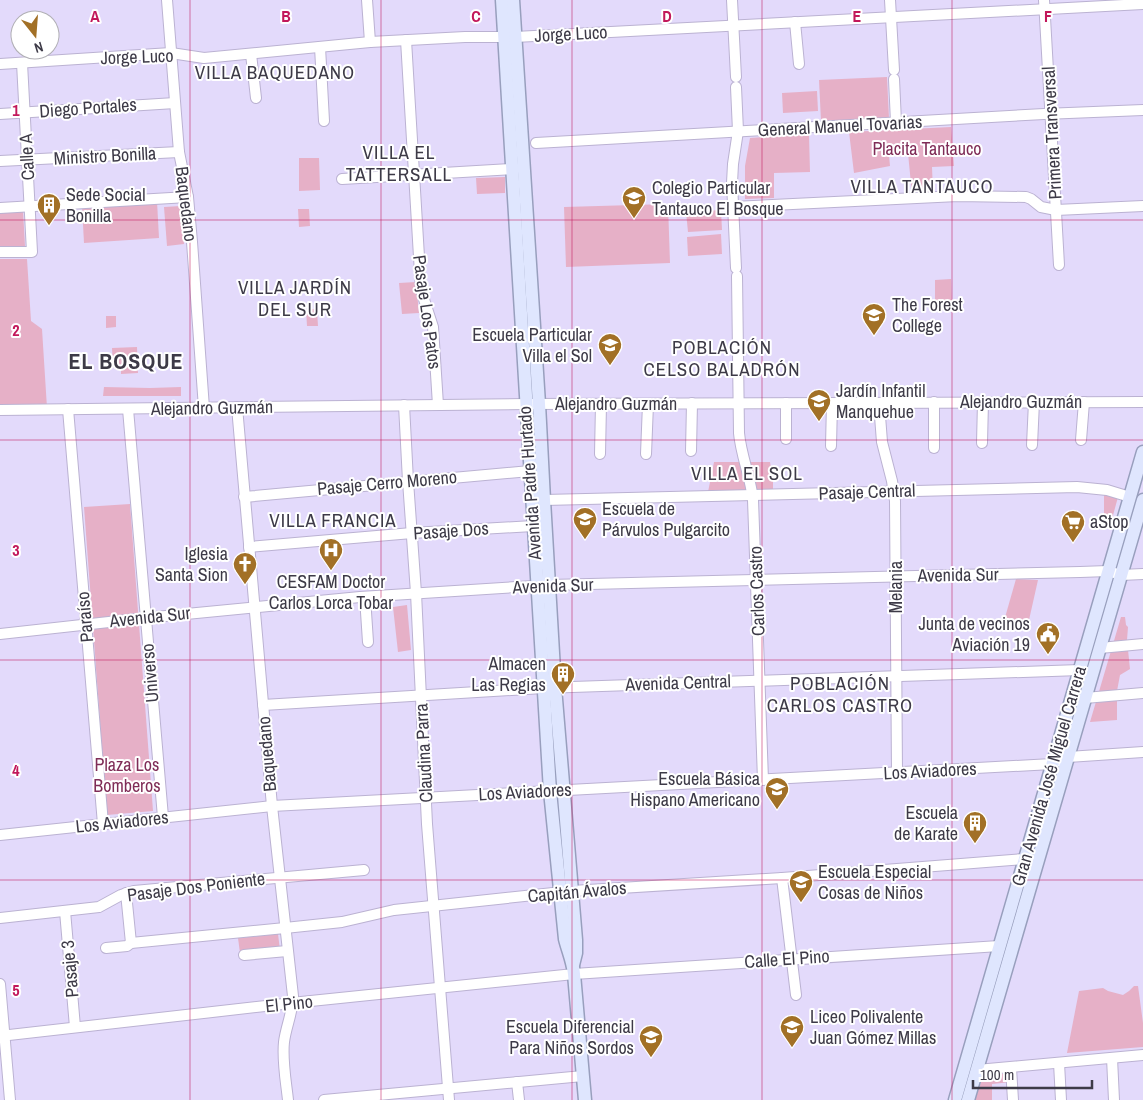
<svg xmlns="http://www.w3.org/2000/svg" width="1143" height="1100" viewBox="0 0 1143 1100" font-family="'Archivo Narrow',sans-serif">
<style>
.green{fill:#e6b0c7}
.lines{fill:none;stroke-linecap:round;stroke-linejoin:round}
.minor-casing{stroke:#bbb2d2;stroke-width:12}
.major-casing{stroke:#989fbd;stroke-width:15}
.minor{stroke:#fff;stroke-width:10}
.major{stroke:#dfe6fe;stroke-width:12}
.grid{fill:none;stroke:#c2185b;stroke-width:1;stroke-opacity:0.55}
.labels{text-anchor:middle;stroke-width:4;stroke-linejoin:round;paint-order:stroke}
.street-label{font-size:18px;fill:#3d3a47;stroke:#fff}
.park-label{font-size:18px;fill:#7f2c57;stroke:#fff}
.poi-label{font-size:18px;fill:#3d3a47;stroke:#fff;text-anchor:start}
.neighbourhood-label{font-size:19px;letter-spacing:1px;fill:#3d3a47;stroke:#fff}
.district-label{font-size:22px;font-weight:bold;letter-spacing:1px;fill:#3d3a47;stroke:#fff}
.grid-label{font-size:16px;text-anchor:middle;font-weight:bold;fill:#c2185b;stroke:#fff;stroke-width:4;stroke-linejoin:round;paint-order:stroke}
</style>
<rect width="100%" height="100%" fill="#e3dafb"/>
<g class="green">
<polygon points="887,77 889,118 821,121 819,80"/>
<polygon points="817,91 818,111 783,113 782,93"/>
<polygon points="951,127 954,166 932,167 933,192 912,194 907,143 888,145 890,166 854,173 849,132"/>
<polygon points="809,134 810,172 774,173 774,198 745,199 745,166 750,138"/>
<polygon points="299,158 319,158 320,190 299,191"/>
<polygon points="505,177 505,193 477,194 476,178"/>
<polygon points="157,201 159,238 84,243 82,206"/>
<polygon points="668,204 670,263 566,267 564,207"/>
<polygon points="181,206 184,244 167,246 164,207"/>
<polygon points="298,209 309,209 310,226 299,227"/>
<polygon points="721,210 722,230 688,232 686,212"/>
<polygon points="23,211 25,246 23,248 0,249 0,213"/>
<polygon points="721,234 722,254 688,256 687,237"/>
<polygon points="0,259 27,259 31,321 42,329 47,408 0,407"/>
<polygon points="951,279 952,309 935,310 935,280"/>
<polygon points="416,282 419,313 402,314 399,283"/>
<polygon points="306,309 317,309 318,326 307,326"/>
<polygon points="106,316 116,316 116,327 106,328"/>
<polygon points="137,347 138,373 121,374 121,366 113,366 112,348"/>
<polygon points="104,387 150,388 181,387 181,396 103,396"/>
<polygon points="714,462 770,462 773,480 773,491 708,492"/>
<polygon points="1104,495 1118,497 1112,519 1104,518"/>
<polygon points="130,504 153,811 107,815 84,507"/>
<polygon points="1016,579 1038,580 1029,620 1004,621"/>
<polygon points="407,605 411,650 398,652 393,607"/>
<polygon points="1121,617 1125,617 1126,625 1128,627 1127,640 1130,669 1120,675 1117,691 1117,720 1090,722"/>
<polygon points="278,934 280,950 240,953 238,938"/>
<polygon points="1134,986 1138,986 1143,1023 1143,1047 1067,1053 1079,991 1103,988 1108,991 1123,995 1129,991"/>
<polygon points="1010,1073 1011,1082 992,1084 992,1100 975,1100 983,1076"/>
</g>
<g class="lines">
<g class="minor-casing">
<g id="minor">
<polyline points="167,0 179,152 188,197 192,242 204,408"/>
<polyline points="367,0 370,42"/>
<polyline points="732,0 736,77"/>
<polyline points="890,0 894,70"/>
<polyline points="1044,0 1059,265"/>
<polyline points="795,22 799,64"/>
<polyline points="406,40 421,290 433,327 438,405"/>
<polyline points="320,47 324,121"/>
<polyline points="251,54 256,98"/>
<polyline points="0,64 171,53 204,58 370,42 465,37 515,37 1143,4"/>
<polyline points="894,79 896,122"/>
<polyline points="736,87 738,131 733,164 732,183 736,268"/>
<polyline points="0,114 175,103"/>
<polyline points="536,143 1044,114 1143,110"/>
<polyline points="0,161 179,152"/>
<polyline points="342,179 512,169"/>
<polyline points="733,207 958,196 1026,197 1031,199 1041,207 1056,210 1143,206"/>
<polyline points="0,208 188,197"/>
<polyline points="0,252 32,252 22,63"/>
<path d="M737,276L739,433C741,456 751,478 753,500L763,780"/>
<polyline points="786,403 786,439"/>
<polyline points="879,403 882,442 892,481 895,501 897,773"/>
<polyline points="404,405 408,481 416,593 427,824 449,1100"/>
<path d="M237,407L272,806L293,996C293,1012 286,1026 284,1042C282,1061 286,1081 288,1100"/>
<polyline points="68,409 103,824"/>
<polyline points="128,409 163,817"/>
<polyline points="0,410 525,404 1143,402"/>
<polyline points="1081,440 1084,402"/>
<polyline points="982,443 983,402"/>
<polyline points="1032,445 1034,402"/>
<polyline points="831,446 832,403"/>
<polyline points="934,448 934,402"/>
<polyline points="691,451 692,403"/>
<polyline points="600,454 601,404"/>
<polyline points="646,454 648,404"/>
<polyline points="244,497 530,471"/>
<polyline points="544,500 1077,487 1107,490 1130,497"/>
<polyline points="249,547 412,533 533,526"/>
<polyline points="365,597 368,642"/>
<polyline points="0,634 145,618 360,597 549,585 1080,572 1108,571 1121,575 1143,574"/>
<polyline points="1100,648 1143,644"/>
<polyline points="1085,698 1143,693"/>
<polyline points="263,705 543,688 1080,670 1086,672"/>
<polyline points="0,835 272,806 1052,764 1068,757 1143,752"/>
<polyline points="782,878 796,995"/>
<polyline points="126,893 131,943"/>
<polyline points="65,911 75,1027"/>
<polyline points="0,918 99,907 121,895 134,891 364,870"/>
<polyline points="106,948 127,946 131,943 285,928 342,922 394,910 572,891 782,878 1024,859"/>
<polyline points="244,955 287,951"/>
<polyline points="0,984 10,1100"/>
<polyline points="0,1036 301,1002 574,974 999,946"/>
<polyline points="1112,1058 1114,1100"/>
<polyline points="1059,1063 1061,1100"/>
<polyline points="1011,1068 1013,1100"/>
<polyline points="977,1070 1143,1055"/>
<polyline points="517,1082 519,1100"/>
<polyline points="324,1100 583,1076"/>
</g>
</g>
<g class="major-casing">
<g id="major">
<path d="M502,0L550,791L565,939C568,951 573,962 574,974L585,1100"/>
<polyline points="513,0 539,404 544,500 555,687 576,940 576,953 573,965"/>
<polyline points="955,1100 1143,452"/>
<polyline points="968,1100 1143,500"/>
</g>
</g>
<use href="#minor" class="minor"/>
<use href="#major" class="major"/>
</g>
<path class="grid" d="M190,0V1100M381,0V1100M572,0V1100M762,0V1100M952,0V1100M0,220H1143M0,440H1143M0,660H1143M0,880H1143"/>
<defs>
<g id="school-pin" transform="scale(1.25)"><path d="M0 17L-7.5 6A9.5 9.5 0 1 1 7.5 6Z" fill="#a27026" stroke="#fff"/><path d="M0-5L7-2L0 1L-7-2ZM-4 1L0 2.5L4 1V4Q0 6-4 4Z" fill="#fff"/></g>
<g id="building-pin" transform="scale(1.25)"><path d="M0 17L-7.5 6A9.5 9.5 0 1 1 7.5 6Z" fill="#a27026" stroke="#fff"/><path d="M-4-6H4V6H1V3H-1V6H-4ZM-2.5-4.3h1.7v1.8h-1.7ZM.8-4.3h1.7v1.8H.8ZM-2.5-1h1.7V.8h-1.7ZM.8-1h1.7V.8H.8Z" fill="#fff"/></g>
<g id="supermarket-pin" transform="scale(1.25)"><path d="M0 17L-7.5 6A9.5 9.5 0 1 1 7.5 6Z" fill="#a27026" stroke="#fff"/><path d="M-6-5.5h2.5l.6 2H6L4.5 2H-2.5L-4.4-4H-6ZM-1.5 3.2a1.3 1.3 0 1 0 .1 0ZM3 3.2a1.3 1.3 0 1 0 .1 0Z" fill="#fff"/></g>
<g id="hospital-pin" transform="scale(1.25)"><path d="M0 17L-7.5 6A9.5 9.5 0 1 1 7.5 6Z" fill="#a27026" stroke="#fff"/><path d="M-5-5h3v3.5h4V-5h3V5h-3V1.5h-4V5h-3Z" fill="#fff"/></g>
<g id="church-pin" transform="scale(1.25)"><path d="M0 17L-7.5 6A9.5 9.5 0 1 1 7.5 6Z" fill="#a27026" stroke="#fff"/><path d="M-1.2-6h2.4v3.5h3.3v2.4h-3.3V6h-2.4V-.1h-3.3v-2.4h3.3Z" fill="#fff"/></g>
<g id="civic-pin" transform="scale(1.25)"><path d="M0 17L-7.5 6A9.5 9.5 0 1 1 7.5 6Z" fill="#a27026" stroke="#fff"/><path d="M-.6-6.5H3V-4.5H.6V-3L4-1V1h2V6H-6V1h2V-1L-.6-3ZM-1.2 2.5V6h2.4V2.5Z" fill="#fff"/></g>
</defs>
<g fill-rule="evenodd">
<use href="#school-pin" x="634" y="198"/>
<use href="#building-pin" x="49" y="205"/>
<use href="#school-pin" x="874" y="315"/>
<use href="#school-pin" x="610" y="345"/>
<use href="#school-pin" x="819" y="401"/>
<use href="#school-pin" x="585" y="519"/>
<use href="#supermarket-pin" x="1073" y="522"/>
<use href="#hospital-pin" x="331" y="550"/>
<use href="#church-pin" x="245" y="564"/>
<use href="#civic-pin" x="1048" y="634"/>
<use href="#building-pin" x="563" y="674"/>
<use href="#school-pin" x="777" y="789"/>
<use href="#building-pin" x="975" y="823"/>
<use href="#school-pin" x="801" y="882"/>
<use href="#school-pin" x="792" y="1027"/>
<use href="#school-pin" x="651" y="1037"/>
</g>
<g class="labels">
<g class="street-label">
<text transform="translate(571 34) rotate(-3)" y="6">Jorge Luco</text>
<text transform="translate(137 57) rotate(-2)" y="6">Jorge Luco</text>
<text transform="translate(88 108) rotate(-4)" y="6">Diego Portales</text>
<text transform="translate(840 126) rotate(-3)" y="6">General Manuel Tovarias</text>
<text transform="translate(1052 133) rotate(-93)" y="6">Primera Transversal</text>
<text transform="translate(105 156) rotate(-3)" y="6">Ministro Bonilla</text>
<text transform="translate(27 157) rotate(-93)" y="6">Calle A</text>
<text transform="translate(186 204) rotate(83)" y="6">Baquedano</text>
<text transform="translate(427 312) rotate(82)" y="6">Pasaje Los Patos</text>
<text x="1021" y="408">Alejandro Guzmán</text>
<text x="616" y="410">Alejandro Guzmán</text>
<text transform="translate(212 408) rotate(-1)" y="6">Alejandro Guzmán</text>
<text transform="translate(387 483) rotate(-5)" y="6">Pasaje Cerro Moreno</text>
<text transform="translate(530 483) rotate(-94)" y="6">Avenida Padre Hurtado</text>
<text transform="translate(867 492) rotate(-2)" y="6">Pasaje Central</text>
<text transform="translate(451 531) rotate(-4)" y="6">Pasaje Dos</text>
<text transform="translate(958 575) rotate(-1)" y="6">Avenida Sur</text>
<text transform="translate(553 586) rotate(-2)" y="6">Avenida Sur</text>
<text transform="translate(896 587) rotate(-90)" y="6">Melania</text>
<text transform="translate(757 591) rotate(-92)" y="6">Carlos Castro</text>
<text transform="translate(85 617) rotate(-95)" y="6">Paraíso</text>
<text transform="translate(150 617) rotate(-6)" y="6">Avenida Sur</text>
<text transform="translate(150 673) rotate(-95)" y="6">Universo</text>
<text transform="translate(678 683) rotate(-2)" y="6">Avenida Central</text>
<text transform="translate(424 753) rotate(-93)" y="6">Claudina Parra</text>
<text transform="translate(267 754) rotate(-95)" y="6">Baquedano</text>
<text transform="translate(930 771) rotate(-3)" y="6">Los Aviadores</text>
<text transform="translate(1049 776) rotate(-74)" y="6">Gran Avenida José Miguel Carrera</text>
<text transform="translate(525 792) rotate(-3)" y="6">Los Aviadores</text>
<text transform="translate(122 822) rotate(-6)" y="6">Los Aviadores</text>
<text transform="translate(196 887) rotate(-7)" y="6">Pasaje Dos Poniente</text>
<text transform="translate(577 892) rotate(-5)" y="6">Capitán Ávalos</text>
<text transform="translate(787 959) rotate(-4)" y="6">Calle El Pino</text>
<text transform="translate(70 969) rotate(-95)" y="6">Pasaje 3</text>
<text transform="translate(289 1004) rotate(-6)" y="6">El Pino</text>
</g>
<g class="park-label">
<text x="927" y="155">Placita Tantauco</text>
<text x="127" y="771">Plaza Los<tspan x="127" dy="21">Bomberos</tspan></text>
</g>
<g class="poi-label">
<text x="652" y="194">Colegio Particular<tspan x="652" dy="21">Tantauco El Bosque</tspan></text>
<text x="66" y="201">Sede Social<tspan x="66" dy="21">Bonilla</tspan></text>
<text x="892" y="311">The Forest<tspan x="892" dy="21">College</tspan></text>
<text x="592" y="341" text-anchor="end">Escuela Particular<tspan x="592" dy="21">Villa el Sol</tspan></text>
<text x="836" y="397">Jardín Infantil<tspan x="836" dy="21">Manquehue</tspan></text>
<text x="602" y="515">Escuela de<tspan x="602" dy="21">Párvulos Pulgarcito</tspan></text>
<text x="1090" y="528">aStop</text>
<text x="228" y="560" text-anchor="end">Iglesia<tspan x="228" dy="21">Santa Sion</tspan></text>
<text x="331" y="588" text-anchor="middle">CESFAM Doctor<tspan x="331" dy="21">Carlos Lorca Tobar</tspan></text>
<text x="1030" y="630" text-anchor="end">Junta de vecinos<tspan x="1030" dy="21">Aviación 19</tspan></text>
<text x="546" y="670" text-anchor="end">Almacen<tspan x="546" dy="21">Las Regias</tspan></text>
<text x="760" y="785" text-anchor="end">Escuela Básica<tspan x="760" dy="21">Hispano Americano</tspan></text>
<text x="958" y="819" text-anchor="end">Escuela<tspan x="958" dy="21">de Karate</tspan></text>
<text x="818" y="878">Escuela Especial<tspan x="818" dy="21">Cosas de Niños</tspan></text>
<text x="810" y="1023">Liceo Polivalente<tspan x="810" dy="21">Juan Gómez Millas</tspan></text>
<text x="634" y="1033" text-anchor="end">Escuela Diferencial<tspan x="634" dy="21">Para Niños Sordos</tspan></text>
</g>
<g class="neighbourhood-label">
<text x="275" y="79">VILLA BAQUEDANO</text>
<text x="399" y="159">VILLA EL<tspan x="399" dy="22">TATTERSALL</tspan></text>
<text x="922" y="193">VILLA TANTAUCO</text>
<text x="295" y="294">VILLA JARDÍN<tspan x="295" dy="22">DEL SUR</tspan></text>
<text x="722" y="354">POBLACIÓN<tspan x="722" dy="22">CELSO BALADRÓN</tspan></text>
<text x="747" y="480">VILLA EL SOL</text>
<text x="333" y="527">VILLA FRANCIA</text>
<text x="840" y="690">POBLACIÓN<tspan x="840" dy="22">CARLOS CASTRO</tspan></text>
</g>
<g class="district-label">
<text x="126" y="369">EL BOSQUE</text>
</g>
</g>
<g class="grid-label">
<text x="95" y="22">A</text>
<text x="286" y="22">B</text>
<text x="476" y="22">C</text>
<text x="667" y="22">D</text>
<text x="857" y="22">E</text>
<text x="1048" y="22">F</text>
<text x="16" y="116">1</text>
<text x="16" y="336">2</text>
<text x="16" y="556">3</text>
<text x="16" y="776">4</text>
<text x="16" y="996">5</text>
</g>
<g transform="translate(35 35) rotate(163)"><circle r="24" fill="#ffffff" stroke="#b1b0b5"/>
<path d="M0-4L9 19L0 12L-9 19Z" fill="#a27026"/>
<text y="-8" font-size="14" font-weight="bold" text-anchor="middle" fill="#3d3a47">N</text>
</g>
<path d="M973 1080v8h119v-8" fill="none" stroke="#3d3a47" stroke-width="2.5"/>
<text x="980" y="1080" font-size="15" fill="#3d3a47" stroke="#ffffff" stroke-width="4" paint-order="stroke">100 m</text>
</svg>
